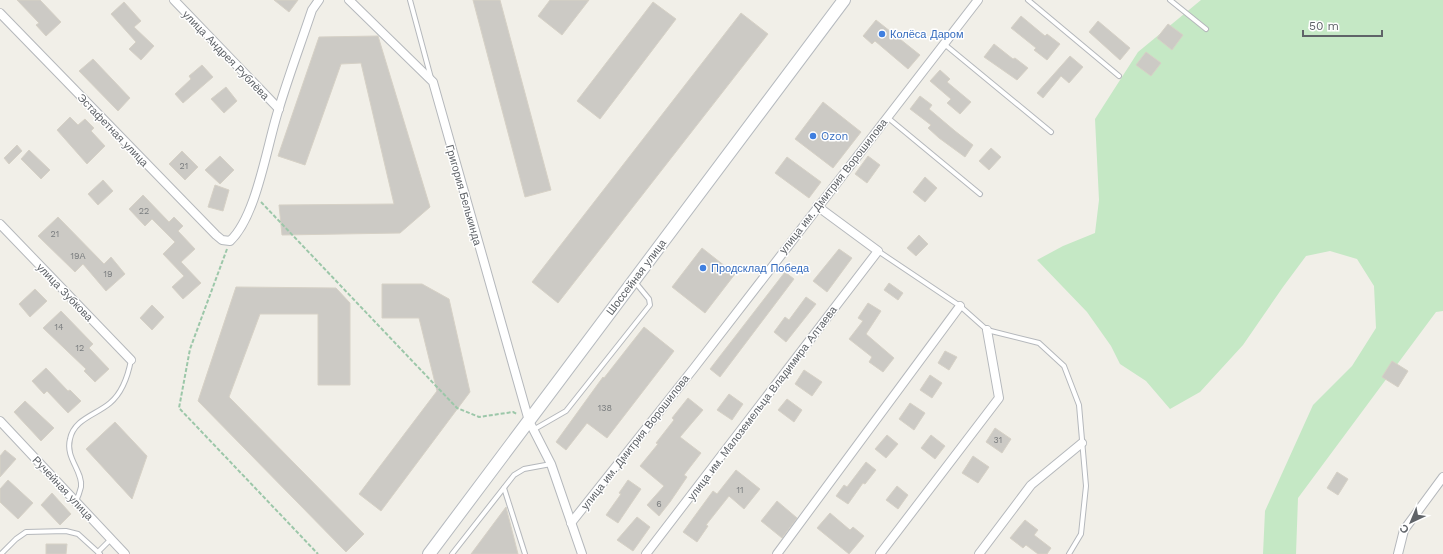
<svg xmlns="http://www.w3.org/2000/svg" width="1443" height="554" viewBox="0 0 1443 554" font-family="'Work Sans',sans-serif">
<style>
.green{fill:#c5e8c5}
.building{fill:#cccac5;stroke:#d6d1c6}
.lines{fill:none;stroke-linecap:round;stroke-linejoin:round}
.lane-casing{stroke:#b5b8bc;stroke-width:6}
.street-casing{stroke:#b5b8bc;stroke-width:10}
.secondary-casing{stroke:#b6babf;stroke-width:14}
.path{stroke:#9cc7a9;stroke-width:2;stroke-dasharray:4 2;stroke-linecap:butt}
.lane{stroke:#fff;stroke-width:4}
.street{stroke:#fff;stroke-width:8}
.secondary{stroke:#fff;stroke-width:12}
.shop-dot{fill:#3f7fe0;stroke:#fff;stroke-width:1.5}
.labels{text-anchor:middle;stroke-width:3;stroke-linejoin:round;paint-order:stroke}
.number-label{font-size:9px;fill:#7a7d7f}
.shop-label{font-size:11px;fill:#366cbe;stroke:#fff;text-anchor:start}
.street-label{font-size:11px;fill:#5f6368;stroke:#fff}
</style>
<rect width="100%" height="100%" fill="#f1efe8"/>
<polygon class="green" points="1201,0 1443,0 1443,311 1436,312 1298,498 1296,554 1263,554 1265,511 1313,405 1352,366 1376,328 1374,286 1357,259 1330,251 1306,256 1283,287 1243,345 1200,392 1170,409 1146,381 1120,364 1111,346 1087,312 1037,260 1063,246 1095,233 1099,200 1095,119 1138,52"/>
<g class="building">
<polygon points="17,0 40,0 61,22 46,36 36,25 39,23"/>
<polygon points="274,0 298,0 289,12"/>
<polygon points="473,0 500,0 551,190 525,197"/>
<polygon points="550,0 589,0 562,35 538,16"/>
<polygon points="124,2 141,21 134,27 154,46 141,60 129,49 136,42 111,14"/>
<polygon points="653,2 676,19 600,119 577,101"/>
<polygon points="741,13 768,34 558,303 532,282"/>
<polygon points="1021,16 1045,36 1047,34 1060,44 1047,60 1034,50 1036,48 1011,28"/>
<polygon points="876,20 920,55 908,69 875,41 872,44 863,36"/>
<polygon points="1098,21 1130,48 1120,60 1089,32"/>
<polygon points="1168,24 1183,35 1172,50 1157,38"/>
<polygon points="378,36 430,207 400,233 282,235 279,205 394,204 361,63 341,64 305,165 278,156 319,37"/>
<polygon points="994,44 1013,59 1015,58 1028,68 1017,80 984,57"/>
<polygon points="1146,52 1161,63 1151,76 1136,65"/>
<polygon points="1070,56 1083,67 1069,83 1061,76 1043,98 1037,93"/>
<polygon points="93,59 130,98 118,111 79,71"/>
<polygon points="202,65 213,77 183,103 175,94 191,79 189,76"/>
<polygon points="940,70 950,79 947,82 971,102 960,114 947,103 951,99 930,81"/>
<polygon points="226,87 237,101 224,113 211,99"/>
<polygon points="920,96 932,105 929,109 955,131 973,145 965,157 939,138 928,128 931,125 910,109"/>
<polygon points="823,102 861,132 833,168 795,139"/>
<polygon points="70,117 78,125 85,119 94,128 91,131 105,146 87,164 57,130"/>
<polygon points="17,145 22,151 9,164 4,158"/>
<polygon points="991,148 1001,157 989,170 979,161"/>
<polygon points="29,150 50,170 41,179 21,159"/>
<polygon points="182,151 198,167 185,180 169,164"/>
<polygon points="220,156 234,170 220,184 205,170"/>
<polygon points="868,156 880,165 867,183 855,174"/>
<polygon points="787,157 821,182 809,198 775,173"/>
<polygon points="925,177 937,188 925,202 913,192"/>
<polygon points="103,180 113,191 98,205 88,194"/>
<polygon points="215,185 229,190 223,211 208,207"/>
<polygon points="143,195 169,222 174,217 183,226 178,231 195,249 181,262 201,283 183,299 172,287 184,276 163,254 175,242 152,219 145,226 129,209"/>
<polygon points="58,217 104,264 111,257 125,274 106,291 83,264 75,272 38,236"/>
<polygon points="919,235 928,244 916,256 907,248"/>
<polygon points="702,248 735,274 705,313 672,287"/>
<polygon points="839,249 852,258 827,292 813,281"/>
<polygon points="785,272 794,279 720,377 710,369"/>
<polygon points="889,283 903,293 898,300 884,290"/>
<polygon points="382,284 422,284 449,299 470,392 381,511 359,494 437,391 419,318 382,318"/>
<polygon points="236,287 336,288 350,303 350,385 318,385 318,314 260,314 229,397 364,534 346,552 198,401"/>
<polygon points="35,289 47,301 30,317 19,304"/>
<polygon points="806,297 816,304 786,342 774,332 785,317 789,320"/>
<polygon points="868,303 881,311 866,334 894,358 883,372 869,362 872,357 849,339 863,321 858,318"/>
<polygon points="152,305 164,317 152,330 140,318"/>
<polygon points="61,311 93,344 89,348 109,369 95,382 84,371 86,369 43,328"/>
<polygon points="644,327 674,351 607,438 587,423 566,450 556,442 603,377 604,378"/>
<polygon points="945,351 957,357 949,370 938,363"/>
<polygon points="1392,361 1408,371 1398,387 1382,377"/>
<polygon points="46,368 68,391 70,390 81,401 68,413 47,391 44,394 32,381"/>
<polygon points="804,370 822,382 812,396 795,384"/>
<polygon points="930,375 942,383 932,398 920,390"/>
<polygon points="729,394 743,404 732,420 717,410"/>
<polygon points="688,398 703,410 680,437 701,453 684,475 687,477 670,502 659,516 647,505 664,486 640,466 658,444 656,443 674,420 672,418"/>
<polygon points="787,399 802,410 794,422 778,410"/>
<polygon points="25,401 54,428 41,441 14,412"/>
<polygon points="910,403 925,413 914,430 899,419"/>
<polygon points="115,422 147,456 132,499 86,449"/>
<polygon points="995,428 1011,439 1002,453 986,442"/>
<polygon points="887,435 898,444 886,458 875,449"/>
<polygon points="931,435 945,446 935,459 921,448"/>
<polygon points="5,450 16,459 0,477 0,456"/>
<polygon points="973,456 989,467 978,483 962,473"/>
<polygon points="866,462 876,470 865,484 863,483 848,504 836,496 844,485 847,487"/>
<polygon points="736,470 760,489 744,509 729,496 706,525 708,526 697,542 683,532 713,491 717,494"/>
<polygon points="1337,472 1348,479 1338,495 1327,488"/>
<polygon points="8,480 33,503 18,519 0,502 0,489"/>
<polygon points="628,480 641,489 618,523 606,515 621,494 619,493"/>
<polygon points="897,486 908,495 898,509 886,500"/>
<polygon points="52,493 71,514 60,525 41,505"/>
<polygon points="777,501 797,518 782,538 761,521"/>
<polygon points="506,507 518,554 471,554"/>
<polygon points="830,513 850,530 853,527 864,536 849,554 817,528"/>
<polygon points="637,517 650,527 633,551 617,540"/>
<polygon points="1025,520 1038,530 1034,535 1051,548 1047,554 1038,554 1026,545 1023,548 1010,538"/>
<polygon points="46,544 67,544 66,554 46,554"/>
</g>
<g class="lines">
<g class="lane-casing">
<g id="lane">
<polyline points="410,0 431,78"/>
<polyline points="1028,0 1119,76"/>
<polyline points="1170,0 1206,29"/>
<polyline points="943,43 1051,132"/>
<polyline points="887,117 980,194"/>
<polyline points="878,251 960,306 987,330 1039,343 1064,366 1079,405 1086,486 1081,534 1069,554"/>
<polyline points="533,430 566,411 650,305 649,299 635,282"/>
<polyline points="504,488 525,554"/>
<path d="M76,501C78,497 80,491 81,487C83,471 65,458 70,439C74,419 96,415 110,403C123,392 128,376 131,360"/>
<polyline points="98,552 111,539"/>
<polyline points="1,554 16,539 26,532 66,531 78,534 100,554"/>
<polyline points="452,554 514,475 524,469 551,464"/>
</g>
</g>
<g class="street-casing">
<g id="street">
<polyline points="174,0 279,109"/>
<polyline points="349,0 433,82 529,421 551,464 582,554"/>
<path d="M0,13L216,235L222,240L230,241C257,216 267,144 279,108C289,75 301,43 312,10L319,0"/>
<polyline points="0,224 131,360"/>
<polyline points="0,421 125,554"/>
<polyline points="571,523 694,368 978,0"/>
<polyline points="646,554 878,251 817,206"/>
<polyline points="777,554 960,306"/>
<polyline points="880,554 999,398 987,330"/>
<polyline points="979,554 1031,485 1082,443"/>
<polyline points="1398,554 1404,530 1443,477"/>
</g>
</g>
<g class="secondary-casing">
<polyline id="secondary" points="429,554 844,0"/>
</g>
<g class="path">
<polyline points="261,202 457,408 479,417 513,412 517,414"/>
<polyline points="227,249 190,349 179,408 318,554"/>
</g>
<use href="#lane" class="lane"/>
<use href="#street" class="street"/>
<use href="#secondary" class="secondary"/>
</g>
<g class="shop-dot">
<circle cx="882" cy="34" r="4"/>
<circle cx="813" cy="136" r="4"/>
<circle cx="703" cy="268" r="4"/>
</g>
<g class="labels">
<g class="number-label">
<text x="184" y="169">21</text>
<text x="144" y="214">22</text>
<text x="55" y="237">21</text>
<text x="78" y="259">19А</text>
<text x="108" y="277">19</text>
<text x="59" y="330">14</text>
<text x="80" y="351">12</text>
<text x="605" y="411">138</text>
<text x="998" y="443">31</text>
<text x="740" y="493">11</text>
<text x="659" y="507">6</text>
</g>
<g class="shop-label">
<text x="890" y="38">Колёса Даром</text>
<text x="821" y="140">Ozon</text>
<text x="711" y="272">Продсклад Победа</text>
</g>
<g class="street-label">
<text transform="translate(226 55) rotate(46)" y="4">улица Андрея Рублёва</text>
<text transform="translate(113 130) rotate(46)" y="4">Эстафетная улица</text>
<text transform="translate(833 186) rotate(-52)" y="4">улица им. Дмитрия Ворошилова</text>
<text transform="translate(464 195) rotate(74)" y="4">Григория Белькинда</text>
<text transform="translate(636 277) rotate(-53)" y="4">Шоссейная улица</text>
<text transform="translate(65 292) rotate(46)" y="4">улица Зубкова</text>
<text transform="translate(762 403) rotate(-53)" y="4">улица им. Малоземельца Владимира Алтаева</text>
<text transform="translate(635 442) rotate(-52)" y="4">улица им. Дмитрия Ворошилова</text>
<text transform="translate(63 488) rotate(47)" y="4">Ручейная улица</text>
</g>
</g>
<g transform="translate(1411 522) rotate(224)" stroke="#ffffff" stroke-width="3" paint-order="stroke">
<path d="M0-3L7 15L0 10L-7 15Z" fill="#5f6368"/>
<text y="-6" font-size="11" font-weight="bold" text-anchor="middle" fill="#5f6368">С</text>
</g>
<path d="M1303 30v6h79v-6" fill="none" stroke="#5f6368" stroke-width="2"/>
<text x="1309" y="30" font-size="12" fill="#5f6368" stroke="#ffffff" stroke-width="3" paint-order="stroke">50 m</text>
</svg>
